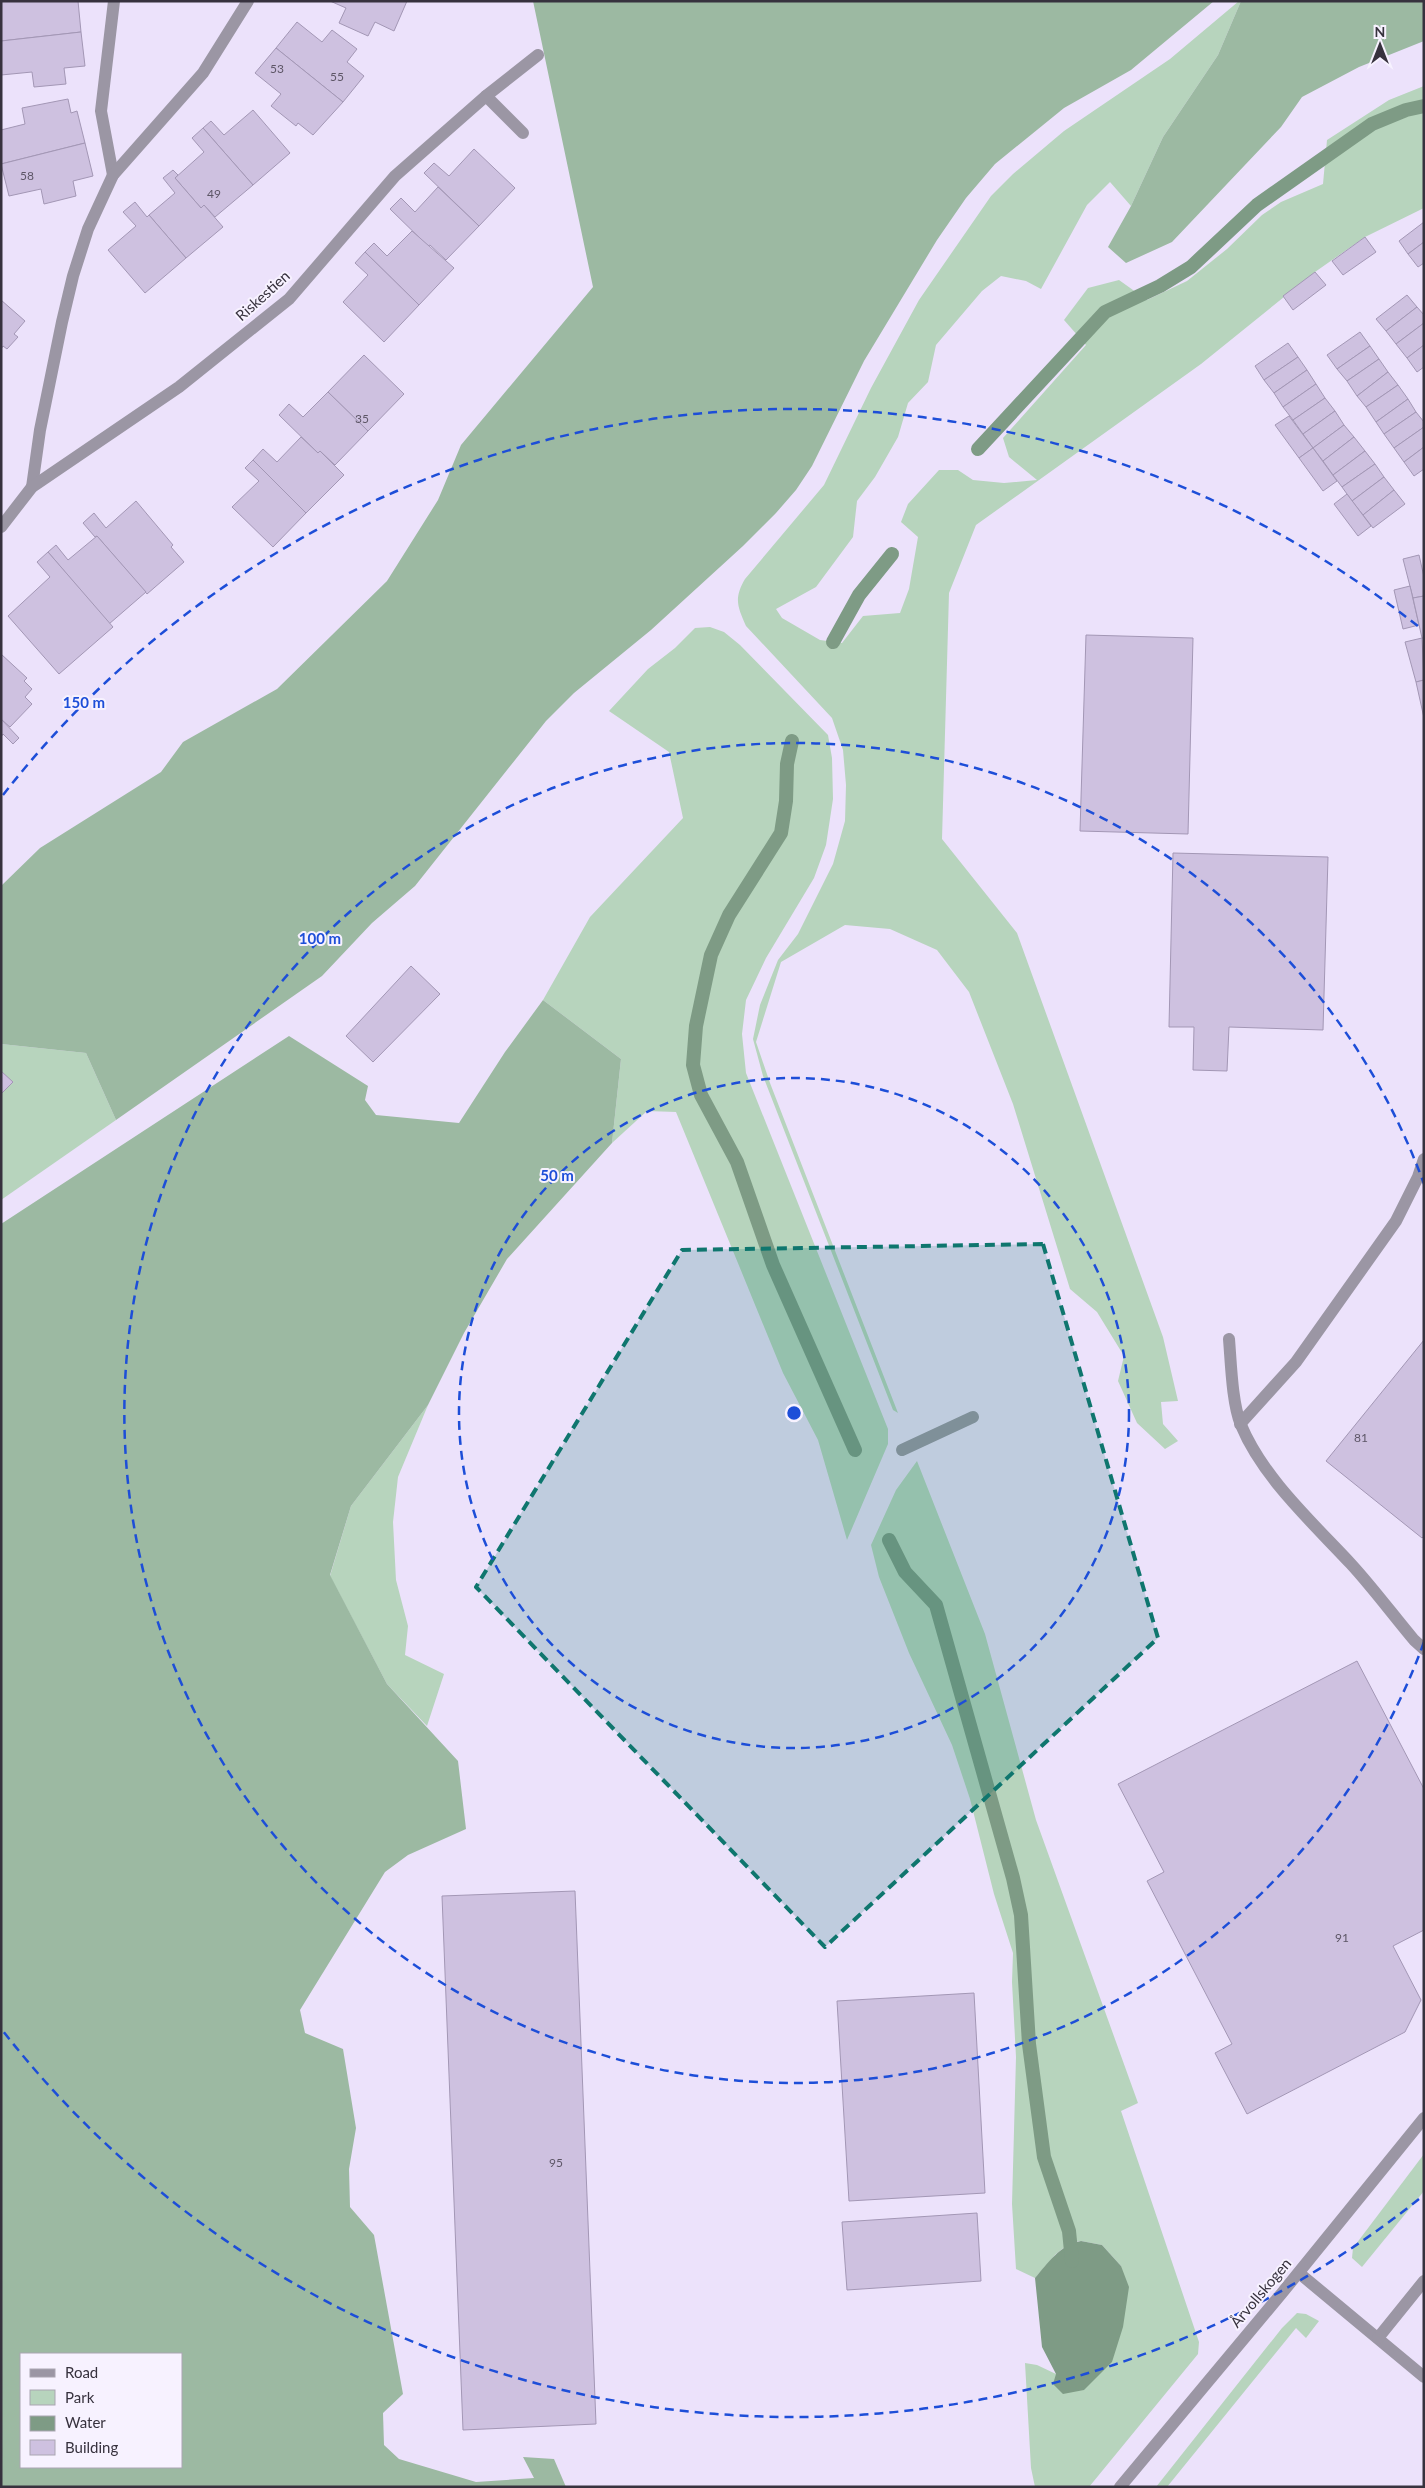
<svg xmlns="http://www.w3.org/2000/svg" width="1425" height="2488" viewBox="0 0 1425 2488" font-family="Lato,sans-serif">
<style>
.green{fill:#b7d4bd}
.forest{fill:#9cb9a2;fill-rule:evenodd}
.water{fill:#7e9b85}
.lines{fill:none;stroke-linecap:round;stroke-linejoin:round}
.stream{stroke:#7e9b85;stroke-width:14}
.building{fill:#cec1e0;stroke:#a397b5}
.service{stroke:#9b96a4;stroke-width:12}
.minor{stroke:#9b96a4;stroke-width:12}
.marked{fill:#0f766e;fill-opacity:0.2;stroke:#0f766e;stroke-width:4;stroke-dasharray:10 6;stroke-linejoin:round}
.ring{fill:none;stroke:#1d4ed8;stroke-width:2.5;stroke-dasharray:9 6}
.labels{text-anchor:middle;stroke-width:4;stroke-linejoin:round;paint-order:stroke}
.number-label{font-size:12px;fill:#5d5666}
.street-label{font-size:15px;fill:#37323e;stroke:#f7f2ff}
.centre{fill:#1d4ed8;stroke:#f7f2ff;stroke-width:2.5}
.ring-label{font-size:15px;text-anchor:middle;font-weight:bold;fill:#1d4ed8;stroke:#f7f2ff;stroke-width:4;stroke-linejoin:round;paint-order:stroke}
</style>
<rect width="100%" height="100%" fill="#ece2fb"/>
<g class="green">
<path d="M1239,1H1241L1218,55L1163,137L1131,206L1110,182L1087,205L1041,289L1026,281L1001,276L982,291L936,345L928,382L908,403L898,437L875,477L857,501L853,537L816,587L776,609L782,618L820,640L842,643L863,616L900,613L909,589L918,537L901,522L908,504L939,470H958L973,480L1004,483L1037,480L1009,457L1003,438L1086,345L1064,320L1088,288L1119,280L1147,300L1187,281L1227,249L1262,215L1281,202L1323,184L1327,140L1389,100L1424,86V208L1365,237L1315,272L1201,364L976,525L949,593L942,839L1017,933L1163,1337L1178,1401L1161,1402L1163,1424L1178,1441L1165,1449L1137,1423L1118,1381L1124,1356L1097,1312L1070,1289L1013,1104L969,992L937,950L890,929L845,925L781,962L756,1042L770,1083L898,1413L893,1410L763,1076L753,1039L760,1005L778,960L798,934L833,864L845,821L846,785L843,750L832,718L746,626C737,606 734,598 745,579L824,485L871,388L919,300L991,196L1013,174L1064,131L1170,59Z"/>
<polygon points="710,627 724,632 740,645 828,735 832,758 833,799 826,845 814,878 766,958 746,1000 742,1034 746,1073 888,1429 888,1444 847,1540 818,1440 783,1373 676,1112 647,1111 612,1143 621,1059 543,1000 590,917 683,818 669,752 609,711 648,669 675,648 695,628"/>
<polygon points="1,1044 86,1053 116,1120 1,1200 1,1094 12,1082 1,1071"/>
<polygon points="428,1405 398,1477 393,1522 396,1580 408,1626 405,1655 444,1674 427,1726 387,1684 330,1576 351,1506"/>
<polygon points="917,1461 985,1634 1036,1820 1138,2103 1121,2111 1199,2342 1198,2354 1089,2487 1035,2487 1031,2468 1025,2363 1037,2365 1056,2374 1121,2266 1102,2245 1081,2241 1070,2243 1056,2254 1035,2278 1016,2269 1012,2204 1016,2057 1012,1982 1013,1953 994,1894 970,1799 952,1745 909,1653 879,1577 871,1545 896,1490"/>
<polygon points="1424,2154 1424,2191 1362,2267 1352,2258 1353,2248"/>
<polygon points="1297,2313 1306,2314 1319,2321 1306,2338 1296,2328 1167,2487 1156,2487 1282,2328"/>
</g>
<g class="forest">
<polygon points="533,1 1214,1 1131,70 1064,108 995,164 966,198 937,240 864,361 812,466 796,490 776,513 743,546 651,630 574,693 546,721 415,886 372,923 322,976 116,1120 86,1053 1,1044 1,886 40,848 161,772 183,742 277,689 387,581 438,500 461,445 593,287"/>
<polygon points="1241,1 1424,1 1424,41 1359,67 1302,97 1281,127 1172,242 1126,263 1108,247 1131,206 1163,137 1218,55"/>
<path d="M543,1000L621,1059L612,1143L507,1259L464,1333L428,1405L351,1506L330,1575L387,1684L458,1761L466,1829L408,1855L385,1872L300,2010L305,2033L343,2049L356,2128L349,2169L350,2207L374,2235L403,2394L383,2413L384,2445L399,2459L476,2482L534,2478L523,2457L554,2459L566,2487H1V1224L289,1036L368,1086L365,1100L376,1115L459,1123L505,1052ZM21,2354H181V2467H21Z"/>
</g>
<path class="water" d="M1081,2241L1102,2245L1121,2266L1129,2287L1123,2327L1112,2362L1084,2390L1063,2394L1053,2384L1056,2374L1042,2347L1035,2278C1048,2263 1060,2245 1081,2241Z"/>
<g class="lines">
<g class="stream">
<polyline points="978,449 1105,312 1160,286 1191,267 1257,205 1372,124 1406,110 1424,106"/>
<polyline points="833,642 859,595 892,554"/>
<polyline points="792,741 787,764 786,801 781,833 729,915 711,955 696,1026 693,1065 701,1095 737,1162 773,1265 855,1450"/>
<polyline points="889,1540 905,1572 936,1605 1013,1878 1021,1915 1029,2044 1044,2157 1069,2231 1072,2261"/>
</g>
</g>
<g class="building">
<polygon points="1,1 78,1 81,32 1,41"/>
<polygon points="330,1 407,1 394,31 375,22 368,36 339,23 346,8"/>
<polygon points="297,22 322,42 332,30 357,49 347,62 364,76 343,102 276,48"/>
<polygon points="81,32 85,66 64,68 66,84 34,87 32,72 1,75 1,41"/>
<polygon points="276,48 343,102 313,135 298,123 296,126 271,106 281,94 255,73"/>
<polygon points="68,99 71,113 77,111 85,143 1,164 1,130 25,124 22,108"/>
<polygon points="253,110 290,153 253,185 203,128 211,121 224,135"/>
<polygon points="203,128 253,185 215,217 204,205 201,208 175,178 204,152 192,138"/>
<polygon points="85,143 93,176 73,181 76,196 44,204 41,189 9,196 1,164"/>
<polygon points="474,149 515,188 479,226 424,173 434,163 449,176"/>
<polygon points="173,170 178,175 175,178 201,208 204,205 223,227 186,258 149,215 175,193 163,178"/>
<polygon points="438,187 479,226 446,260 430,245 428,246 390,209 401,198 415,212"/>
<polygon points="135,202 147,217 149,215 186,258 145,293 108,250 136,226 123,212"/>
<polygon points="1424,222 1424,242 1408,254 1399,241"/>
<polygon points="412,231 454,268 419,305 365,252 374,243 387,256"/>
<polygon points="1365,237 1376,252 1343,275 1332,261"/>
<polygon points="1424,242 1424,263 1418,267 1408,254"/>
<polygon points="365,252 419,305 384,342 343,302 368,275 355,263"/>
<polygon points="1315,272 1326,285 1293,310 1283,296"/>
<polygon points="1407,295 1417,307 1386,331 1376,319"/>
<polygon points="1,300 25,321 14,334 18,337 7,349 3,346 1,349"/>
<polygon points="1417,307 1424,315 1424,323 1396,344 1386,331"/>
<polygon points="1424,323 1424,345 1407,358 1396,344"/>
<polygon points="1360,332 1370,346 1337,369 1327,355"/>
<polygon points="1288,343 1298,357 1264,380 1255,366"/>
<polygon points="1424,345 1424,367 1417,372 1407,358"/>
<polygon points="1370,346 1379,359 1347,381 1337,369"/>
<polygon points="364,355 404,394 368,431 328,392"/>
<polygon points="1298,357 1307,370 1274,393 1264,380"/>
<polygon points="1379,359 1388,372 1357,396 1347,381"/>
<polygon points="1307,370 1316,384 1283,407 1274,393"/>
<polygon points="1388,372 1398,385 1366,407 1357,396"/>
<polygon points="1316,384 1325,398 1293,420 1283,407"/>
<polygon points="1398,385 1408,399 1376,422 1366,407"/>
<polygon points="328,392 368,431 335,465 320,451 318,453 279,415 289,404 303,417"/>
<polygon points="1325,398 1335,411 1303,434 1293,420"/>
<polygon points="1408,399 1416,412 1384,434 1376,422"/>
<polygon points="1335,411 1344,425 1313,448 1303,434"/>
<polygon points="1416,412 1424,422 1424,427 1394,448 1384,434"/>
<polygon points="1289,416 1313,448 1299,458 1275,425"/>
<polygon points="1344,425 1354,437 1323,461 1313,448"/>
<polygon points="1424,427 1424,447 1404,462 1394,448"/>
<polygon points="301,437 318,453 320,451 344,475 306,513 253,460 263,449 277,462"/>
<polygon points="1354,437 1365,451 1333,475 1323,461"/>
<polygon points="1424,447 1424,469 1414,476 1404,462"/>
<polygon points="1313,448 1337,481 1323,491 1299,458"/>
<polygon points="1365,451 1375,464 1342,487 1333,475"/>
<polygon points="253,460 306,513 273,547 232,507 259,481 245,468"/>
<polygon points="1375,464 1384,477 1352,501 1342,487"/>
<polygon points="1384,477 1394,490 1363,515 1352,501"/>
<polygon points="1394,490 1405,504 1373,528 1363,515"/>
<polygon points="1347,494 1371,526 1358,536 1334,504"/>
<polygon points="136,501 173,545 171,547 184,562 147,594 97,536 95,537 83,523 94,513 106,528"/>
<polygon points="97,536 146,592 109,624 48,552 56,545 68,560"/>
<polygon points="48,552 113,627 59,674 8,616 50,577 37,562"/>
<polygon points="1419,555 1424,577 1424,596 1413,598 1403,559"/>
<polygon points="1410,586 1419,625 1403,629 1394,590"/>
<polygon points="1424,596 1424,638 1422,638 1413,598"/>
<polygon points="1086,635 1193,638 1188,834 1080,831"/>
<polygon points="1422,638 1424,680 1416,682 1405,642"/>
<polygon points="1,654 27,678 24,681 32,689 25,697 32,704 10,727 1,719"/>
<polygon points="1424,680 1424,718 1416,682"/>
<polygon points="1,719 19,738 13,744 3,734 1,737"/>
<polygon points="1173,853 1328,857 1323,1030 1229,1027 1227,1071 1193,1070 1194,1027 1169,1027"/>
<polygon points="411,966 440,994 373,1062 346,1036"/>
<polygon points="1,1071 13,1082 1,1094"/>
<polygon points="1424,1340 1424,1536 1422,1538 1326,1461"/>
<polygon points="1357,1661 1424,1789 1424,1930 1393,1946 1421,2000 1405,2032 1247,2114 1215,2053 1232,2044 1147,1881 1164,1872 1118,1784"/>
<polygon points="575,1891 596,2424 463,2430 442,1896"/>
<polygon points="974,1993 985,2193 849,2201 837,2001"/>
<polygon points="977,2213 981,2281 847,2290 842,2222"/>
</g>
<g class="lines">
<g class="service">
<path d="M1229,1339C1231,1363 1232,1403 1241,1425C1263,1478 1313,1523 1351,1564C1373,1588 1393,1615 1414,1640L1424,1649"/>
<polyline points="1240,1424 1296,1362 1396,1221 1418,1177 1424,1159"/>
<polyline points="902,1450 973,1417"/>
<polyline points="1299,2273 1424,2377"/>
<polyline points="1378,2338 1424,2281"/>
</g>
<g class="minor">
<polyline points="486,96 523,133"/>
<polyline points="113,175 101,111 114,1"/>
<polyline points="32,487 40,430 62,322 73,276 88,229 113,175 203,73 248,1"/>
<polyline points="1,527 32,487 179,387 289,299 395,176 486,96 538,55"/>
<polyline points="1120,2487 1282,2293 1424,2118"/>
</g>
</g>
<path class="marked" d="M1043,1244L1158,1638L825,1947L476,1587L682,1250Z"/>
<g class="ring">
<circle cx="794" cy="1413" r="335"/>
<path d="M1424 1642A670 670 0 1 1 1424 1184"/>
<path d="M1419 2199A1004 1004 0 0 1 3 2031M3 795A1004 1004 0 0 1 1419 627"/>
</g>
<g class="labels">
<g class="number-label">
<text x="277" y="73">53</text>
<text x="337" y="81">55</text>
<text x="27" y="180">58</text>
<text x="214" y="198">49</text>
<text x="362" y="423">35</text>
<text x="1361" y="1442">81</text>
<text x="1342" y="1942">91</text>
<text x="556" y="2167">95</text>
</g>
<g class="street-label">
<text transform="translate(263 296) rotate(-42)" y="5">Riskestien</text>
<text transform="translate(1261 2293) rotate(-50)" y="5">Årvollskogen</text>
</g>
</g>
<circle cx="794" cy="1413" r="8" class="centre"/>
<g class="ring-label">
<text x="84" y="708">150 m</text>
<text x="320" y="944">100 m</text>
<text x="557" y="1181">50 m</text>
</g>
<rect width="1425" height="2488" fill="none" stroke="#37323e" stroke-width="5"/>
<rect x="20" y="2353" width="162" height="115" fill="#f7f2ff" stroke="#aaa5b2"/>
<rect x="30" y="2369" width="25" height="8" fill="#9b96a4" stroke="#aaa5b2"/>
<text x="65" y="2378" font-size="15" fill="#37323e">Road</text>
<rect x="30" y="2390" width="25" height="15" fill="#b7d4bd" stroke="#aaa5b2"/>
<text x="65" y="2403" font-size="15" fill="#37323e">Park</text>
<rect x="30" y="2416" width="25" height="15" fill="#7e9b85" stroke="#aaa5b2"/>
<text x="65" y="2428" font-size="15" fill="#37323e">Water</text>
<rect x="30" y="2440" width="25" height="15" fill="#cec1e0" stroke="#aaa5b2"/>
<text x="65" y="2453" font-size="15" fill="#37323e">Building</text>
<g transform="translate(1380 45)" stroke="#f7f2ff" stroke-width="4" paint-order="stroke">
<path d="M0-4L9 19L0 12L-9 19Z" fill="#37323e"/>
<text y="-8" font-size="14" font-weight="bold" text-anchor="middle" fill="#37323e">N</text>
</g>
</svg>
